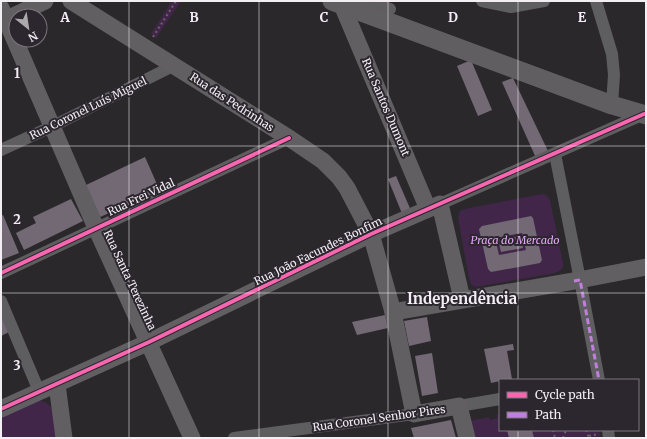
<svg xmlns="http://www.w3.org/2000/svg" width="647" height="439" viewBox="0 0 647 439" font-family="Merriweather,serif">
<style>
.green{fill:#412649}
.building{fill:#726975;fill-rule:evenodd}
.lines{fill:none;stroke-linecap:round;stroke-linejoin:round}
.path{stroke:#686768;stroke-width:2;stroke-dasharray:2 3;stroke-linecap:butt}
.street{stroke:#5e5d5f;stroke-width:12}
.secondary{stroke:#615f62;stroke-width:17}
.primary{stroke:#605e60;stroke-width:19}
.quiet{stroke:#c07fdc;stroke-width:3;stroke-dasharray:6 3;stroke-linecap:butt}
.cycleway-casing{stroke:#2c262e;stroke-width:6}
.cycleway{stroke:#f766af;stroke-width:4}
.grid{fill:none;stroke:#f2eef3;stroke-width:1;stroke-opacity:0.55}
.labels{text-anchor:middle;stroke-width:4;stroke-linejoin:round;paint-order:stroke}
.street-label{font-size:11px;fill:#f2eef3;stroke:#2c262e}
.park-label{font-size:11px;font-style:italic;fill:#e3a7f5;stroke:#2c262e}
.district-label{font-size:15px;font-weight:bold;fill:#f2eef3;stroke:#2c262e}
.grid-label{font-size:13px;text-anchor:middle;font-weight:bold;fill:#f2eef3;stroke:#2c262e;stroke-width:4;stroke-linejoin:round;paint-order:stroke}
</style>
<rect width="100%" height="100%" fill="#2b282c"/>
<g class="green">
<polygon points="172,1 181,1 156,38 151,34"/>
<path d="M542,194L546,195L550,200L563,263C564,269 561,270 555,273L475,287L471,284L469,278L458,218L460,211L469,208Z"/>
<path d="M39,400C58,405 55,420 57,438H1V415Z"/>
<polygon points="500,414 500,430 599,430 601,438 472,438 470,421 489,417 490,420 497,418 497,415"/>
</g>
<g class="building">
<polygon points="471,60 492,110 478,116 457,66"/>
<polygon points="513,78 548,151 536,158 502,82"/>
<polygon points="145,157 160,191 100,217 86,185"/>
<polygon points="396,176 412,213 403,216 388,179"/>
<polygon points="71,199 83,221 24,250 16,233 36,223 33,217"/>
<polygon points="3,215 19,253 1,260 1,216"/>
<path d="M531,216L533,218L542,260L540,263L491,272L488,269L479,229L482,226ZM522,233L526,250L499,255L495,238Z"/>
<polygon points="521,236 523,248 501,252 498,240"/>
<polygon points="385,315 388,328 357,335 352,322"/>
<polygon points="1,316 9,332 1,336"/>
<polygon points="427,317 431,341 409,346 404,321"/>
<polygon points="513,344 514,350 507,351 512,379 500,380 500,381 491,383 484,349"/>
<polygon points="432,353 438,393 422,396 415,356"/>
<polygon points="451,420 456,438 414,438 411,428"/>
<polygon points="507,430 532,430 534,438 509,438"/>
</g>
<g class="lines">
<g class="path">
<polyline points="153,37 176,1"/>
<polyline points="553,430 555,438"/>
<polyline points="586,430 589,438"/>
<polyline points="589,436 598,434"/>
<polyline points="563,438 566,430"/>
</g>
<g class="street">
<polyline points="367,1 390,9"/>
<polyline points="482,1 511,7 544,1"/>
<polyline points="596,1 612,54 614,75 612,105"/>
<polyline points="1,150 53,126 175,65"/>
<polyline points="555,154 580,280"/>
<polyline points="440,204 644,114"/>
<polyline points="1,273 289,138"/>
<polyline points="574,281 580,280 599,380"/>
<polyline points="1,301 39,391"/>
<polyline points="459,406 500,399"/>
<polyline points="608,430 609,438"/>
<polyline points="234,438 414,414"/>
</g>
<g class="secondary">
<polyline points="71,1 289,138 323,161 339,177 347,188 371,234 393,312 414,414 459,406 467,438"/>
<polyline points="342,5 428,209"/>
<polyline points="1,8 96,228 192,438"/>
<polyline points="1,22 45,1"/>
<polyline points="393,312 574,281 646,267"/>
<polyline points="57,384 64,438"/>
<polyline points="1,409 149,342 371,234 440,204 462,299"/>
</g>
<polyline class="primary" points="332,1 612,105 646,115"/>
<polyline class="quiet" points="574,281 580,280 599,380"/>
<g class="cycleway-casing">
<g id="cycleway">
<polyline points="1,273 289,138"/>
<polyline points="1,409 149,342 371,234 644,114"/>
</g>
</g>
<use href="#cycleway" class="cycleway"/>
</g>
<path class="grid" d="M129,1V438M259,1V438M388,1V438M518,1V380M1,146H646M1,293H646M518,430V438"/>
<g class="labels">
<g class="street-label">
<text transform="translate(232 102) rotate(33)" y="4">Rua das Pedrinhas</text>
<text transform="translate(386 107) rotate(67)" y="4">Rua Santos Dumont</text>
<text transform="translate(88 108) rotate(-26)" y="4">Rua Coronel Luís Miguel</text>
<text transform="translate(141 197) rotate(-25)" y="4">Rua Frei Vidal</text>
<text transform="translate(318 251) rotate(-26)" y="4">Rua João Facundes Bonfim</text>
<text transform="translate(130 280) rotate(65)" y="4">Rua Santa Terezinha</text>
<text transform="translate(379 418) rotate(-8)" y="4">Rua Coronel Senhor Pires</text>
</g>
<g class="park-label">
<text x="515" y="244">Praça do Mercado</text>
</g>
<g class="district-label">
<text x="462" y="304">Independência</text>
</g>
</g>
<g class="grid-label">
<text x="65" y="22">A</text>
<text x="194" y="22">B</text>
<text x="324" y="22">C</text>
<text x="453" y="22">D</text>
<text x="582" y="22">E</text>
<text x="17" y="78">1</text>
<text x="17" y="224">2</text>
<text x="17" y="370">3</text>
</g>
<rect width="647" height="439" fill="none" stroke="#f2eef3" stroke-width="4"/>
<rect x="499" y="379" width="140" height="52" fill="#2c262e" stroke="#7b767d"/>
<rect x="507" y="392" width="20" height="6" fill="#f766af" stroke="#7b767d"/>
<text x="535" y="399" font-size="12" fill="#f2eef3">Cycle path</text>
<rect x="507" y="412" width="20" height="6" fill="#c07fdc" stroke="#7b767d"/>
<text x="535" y="419" font-size="12" fill="#f2eef3">Path</text>
<g transform="translate(28 28) rotate(150)"><circle r="19" fill="#2c262e" stroke="#7b767d"/>
<path d="M0-3L7 15L0 10L-7 15Z" fill="#aca9ad"/>
<text y="-6" font-size="11" font-weight="bold" text-anchor="middle" fill="#f2eef3">N</text>
</g>
</svg>
